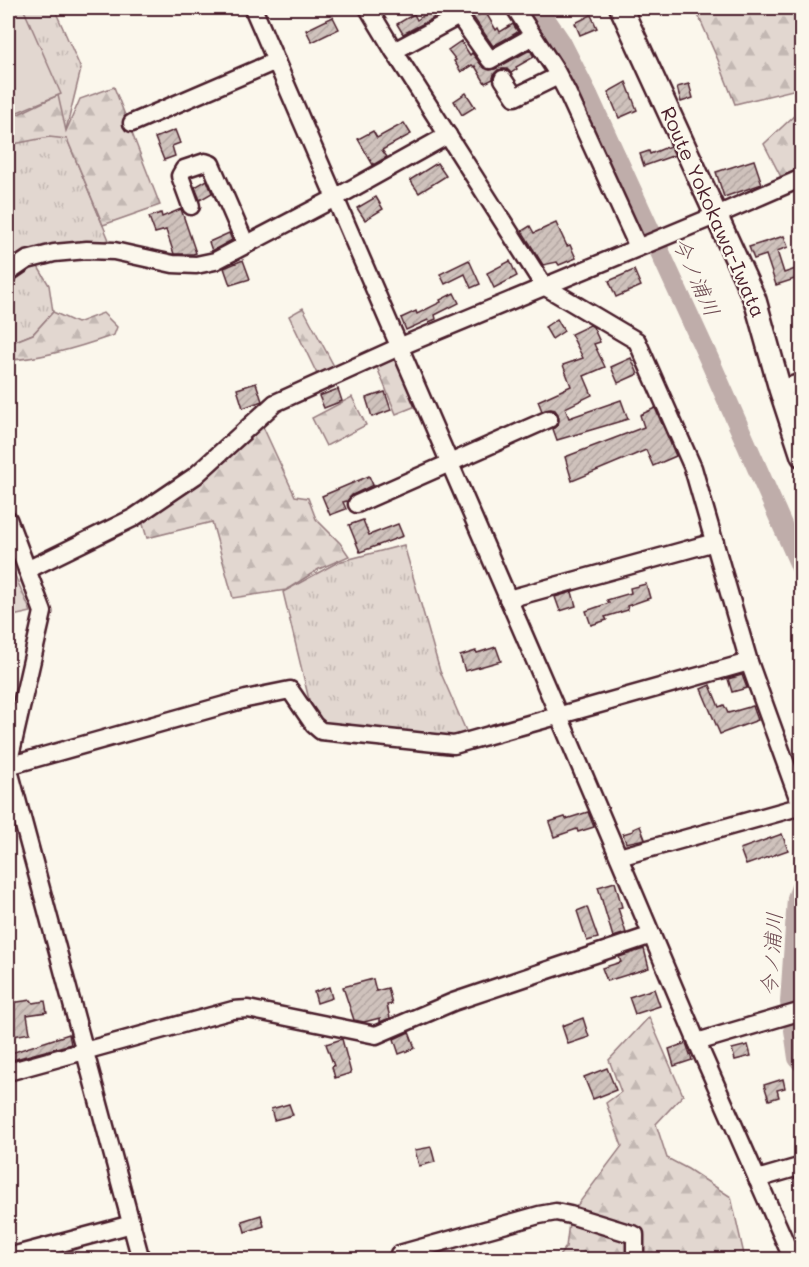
<svg xmlns="http://www.w3.org/2000/svg" width="809" height="1267" viewBox="0 0 809 1267" font-family="Mali,'Klee One',sans-serif">
<style>
.grass{fill:url(#grass-tufts);stroke:#967b7e;stroke-width:1.5}
.forest{fill:url(#forest-firs);stroke:#967b7e;stroke-width:1.5}
.garden{fill:#e2d7d0;stroke:#967b7e;stroke-width:1.5}
.lines{fill:none;stroke-linecap:round;stroke-linejoin:round}
.river{stroke:#bfadaa;stroke-width:20}
.building{fill:url(#building-hatch);stroke:#4a1f2b;stroke-width:1.5}
.minor-casing{stroke:#4a1f2b;stroke-width:21}
.major-casing{stroke:#4a1f2b;stroke-width:26}
.minor{stroke:#fbf7ec;stroke-width:16}
.major{stroke:#fbf7ec;stroke-width:21}
.labels{text-anchor:middle;stroke-width:4.5;stroke-linejoin:round;paint-order:stroke}
.street-label{font-size:20px;fill:#4a1f2b;stroke:#fbf7ec}
.water-label{font-size:21px;font-style:italic;fill:#6d4a51;stroke:#fbf7ec}
</style>
<defs>
<pattern id="grass-tufts" width="24" height="20" patternUnits="userSpaceOnUse" patternTransform="scale(1.5)"><rect width="24" height="20" fill="#e2d7d0"/><path d="M3 7l-1-3M5 7V3M7 7l1-3M15 17l-1-3M17 17v-4M19 17l1-3" fill="none" stroke="#c3b8b3"/></pattern>
<pattern id="forest-firs" width="22" height="20" patternUnits="userSpaceOnUse" patternTransform="scale(1.5)"><rect width="22" height="20" fill="#e2d7d0"/><path d="M5 1l3.5 6h-7zM16 11l3.5 6h-7z" fill="#c3b8b3"/></pattern>
<pattern id="building-hatch" width="6" height="6" patternUnits="userSpaceOnUse" patternTransform="scale(1.5)"><rect width="6" height="6" fill="#cfc2bc"/><path d="M-1 1l2-2M0 6l6-6M5 7l2-2" fill="none" stroke="#b3a6a2"/></pattern>
</defs>
<rect width="100%" height="100%" fill="#fbf7ec"/>
<filter id="ink" filterUnits="userSpaceOnUse"><feTurbulence type="fractalNoise" baseFrequency=".0167" numOctaves="2"/><feDisplacementMap in="SourceGraphic" scale="12" xChannelSelector="R" yChannelSelector="G"/><feConvolveMatrix kernelMatrix="1 2 1 2 8 2 1 2 1" color-interpolation-filters="sRGB"/></filter>
<g filter="url(#ink)">
<g class="grass">
<polygon points="8,8 54,8 81,69 65,134 109,240 54,253 8,277"/>
<polygon points="37,265 49,285 53,312 33,334 8,344 8,283"/>
<polygon points="404,545 440,671 470,740 321,723 311,708 283,592 338,562"/>
<polygon points="8,560 31,612 8,617"/>
</g>
<g class="forest">
<polygon points="695,8 801,8 801,88 735,104 718,60"/>
<polygon points="114,87 160,205 103,225 67,139 49,137 9,145 8,147 8,119 58,95 66,131 80,99"/>
<polygon points="801,114 801,171 782,179 764,144 795,115"/>
<polygon points="303,308 336,370 319,378 289,316"/>
<path d="M53,312L77,323L103,313L117,327L114,335C83,346 40,359 8,360V344L33,334Z"/>
<polygon points="398,349 421,404 396,414 374,360"/>
<polygon points="352,397 366,425 326,446 312,418"/>
<polygon points="259,418 295,496 308,498 316,519 340,543 349,556 319,569 286,590 233,598 212,522 147,538 140,514"/>
<polygon points="649,1017 683,1095 656,1124 667,1158 688,1169 731,1197 745,1259 556,1260 566,1247 570,1215 622,1146 606,1103 621,1092 609,1060"/>
</g>
<polygon class="garden" points="8,8 23,8 61,94 8,116"/>
<g class="lines">
<g class="river">
<polyline points="538,8 561,42 588,95 709,359 802,570"/>
<polyline points="802,884 797,898 790,1002 798,1058 802,1063"/>
</g>
</g>
<g class="building">
<polygon points="467,8 495,8 486,13 496,30 498,28 500,32 513,24 518,32 493,46"/>
<polygon points="430,11 434,18 403,34 397,24 414,14 417,20"/>
<polygon points="591,15 597,28 580,35 575,23"/>
<polygon points="333,17 339,29 312,42 306,30"/>
<polygon points="461,41 470,55 472,53 482,66 490,70 495,69 530,50 534,57 516,67 517,69 511,73 507,69 503,69 498,70 494,74 493,79 485,83 475,66 474,67 472,65 461,72 454,61 456,60 448,50"/>
<polygon points="626,82 637,110 619,118 608,92"/>
<polygon points="689,84 693,98 681,102 677,87"/>
<polygon points="466,93 475,107 462,115 454,101"/>
<polygon points="404,123 411,134 382,150 387,157 373,165 358,139 373,131 377,138"/>
<polygon points="175,130 180,143 172,146 175,156 164,160 155,138"/>
<polygon points="670,146 675,155 644,166 640,154 649,151 650,154"/>
<polygon points="754,160 762,184 724,197 716,172"/>
<polygon points="437,163 446,176 419,193 410,180"/>
<polygon points="207,180 212,193 200,200 195,187"/>
<polygon points="376,197 383,209 365,220 357,208"/>
<polygon points="181,209 196,253 193,254 174,254 166,230 155,233 149,217 161,213 162,217"/>
<polygon points="556,223 567,246 570,245 576,258 559,265 557,262 543,265 522,231 530,226 534,233"/>
<polygon points="229,233 232,240 212,251 209,242"/>
<polygon points="784,236 788,247 777,251 784,273 801,267 801,277 776,285 766,255 754,259 749,247"/>
<polygon points="243,260 250,279 230,285 224,268"/>
<polygon points="469,260 480,284 471,288 465,274 445,284 440,274"/>
<polygon points="510,261 517,276 494,288 487,273"/>
<polygon points="634,270 641,286 616,297 609,281"/>
<polygon points="454,293 459,303 435,315 436,319 429,322 428,320 406,330 401,318 416,311 417,314 441,302 440,300"/>
<polygon points="557,319 564,331 552,339 545,327"/>
<polygon points="590,325 593,327 600,342 594,344 605,367 584,376 592,395 565,408 569,418 621,400 628,419 557,440 553,429 558,425 559,420 558,414 555,410 551,409 542,411 538,401 571,386 563,365 583,358 571,334"/>
<polygon points="631,358 638,374 618,383 611,367"/>
<polygon points="256,383 262,401 243,408 237,389"/>
<polygon points="338,389 342,401 324,408 319,396"/>
<polygon points="385,392 391,410 372,417 366,398"/>
<polygon points="655,408 676,456 653,466 646,450 572,481 565,457 644,427 640,415"/>
<polygon points="369,476 373,485 352,495 347,501 343,502 346,509 330,515 322,496"/>
<polygon points="363,520 369,535 398,524 403,536 360,552 349,525"/>
<polygon points="646,584 650,598 627,606 628,610 605,617 607,620 591,625 586,611 609,603 607,600 631,593 630,588"/>
<polygon points="572,592 576,606 560,611 555,597"/>
<polygon points="496,647 501,661 465,671 460,656 476,651 477,653"/>
<polygon points="742,675 747,688 732,692 728,679"/>
<polygon points="710,685 719,707 724,705 728,713 753,706 758,720 720,734 701,689"/>
<polygon points="588,812 594,827 578,832 577,829 554,837 549,822 565,817 566,819"/>
<polygon points="640,826 645,839 626,843 623,834 633,831 633,829"/>
<polygon points="782,834 788,850 746,865 740,849"/>
<polygon points="615,882 622,907 618,908 626,933 613,937 598,887"/>
<polygon points="587,907 598,938 587,941 577,911"/>
<polygon points="644,949 649,968 607,981 602,968 621,962 619,957"/>
<polygon points="373,979 376,991 388,988 392,1004 387,1005 390,1018 380,1022 380,1018 364,1022 354,1020 343,987"/>
<polygon points="329,987 332,998 317,1003 314,992"/>
<polygon points="654,989 660,1006 635,1014 629,997"/>
<polygon points="31,1000 33,1003 45,1001 47,1012 27,1015 30,1033 8,1037 8,1012 12,1012 11,1003"/>
<polygon points="583,1018 589,1037 568,1044 562,1026"/>
<polygon points="409,1032 415,1048 399,1054 394,1039"/>
<polygon points="69,1034 71,1044 8,1061 8,1054"/>
<polygon points="342,1039 351,1073 335,1078 332,1067 334,1066 326,1044"/>
<polygon points="686,1043 692,1060 674,1066 669,1049"/>
<polygon points="748,1045 751,1056 735,1060 732,1049"/>
<polygon points="607,1068 616,1090 593,1099 584,1077"/>
<polygon points="783,1079 785,1088 777,1090 779,1097 769,1100 764,1085"/>
<polygon points="289,1104 293,1115 274,1120 271,1109"/>
<polygon points="431,1147 435,1162 419,1166 415,1150"/>
<polygon points="261,1215 264,1226 245,1232 242,1221"/>
</g>
<g class="lines">
<g class="minor-casing">
<g id="minor">
<polyline points="253,8 559,716 697,1042 793,1260"/>
<polyline points="368,8 394,51 544,286 637,341 693,468 749,662 801,806"/>
<polyline points="455,8 459,16 490,60 533,36"/>
<polyline points="515,8 556,71 568,94 638,247"/>
<polyline points="394,51 459,16"/>
<polyline points="503,79 515,97 558,76"/>
<polyline points="132,123 276,61"/>
<polyline points="191,206 180,176 184,169 205,162 211,164 246,245"/>
<polyline points="8,273 27,260 54,253 87,250 114,251 173,264 196,265 215,261 335,198 448,135"/>
<polyline points="780,389 802,382"/>
<polyline points="357,504 549,419"/>
<polyline points="8,519 43,612 8,765"/>
<polyline points="27,570 133,518 195,476 275,403 399,347 717,215 802,178"/>
<polyline points="508,599 715,542"/>
<polyline points="8,766 246,699 290,690 314,725 321,731 454,745 749,662"/>
<polyline points="8,766 141,1260"/>
<polyline points="619,857 802,806"/>
<polyline points="697,1042 802,1011"/>
<polyline points="8,1072 233,1010 248,1009 376,1035 453,1002 652,935"/>
<polyline points="757,1179 802,1166"/>
<polyline points="8,1257 132,1224"/>
<polyline points="400,1260 399,1254 539,1215 556,1212 570,1215 635,1235 635,1260"/>
</g>
</g>
<g class="major-casing">
<polyline id="major" points="621,8 755,300 780,389 802,456"/>
</g>
<use href="#minor" class="minor"/>
<use href="#major" class="major"/>
</g>
</g>
<g class="labels">
<g class="street-label">
<text transform="translate(713 212) rotate(66)" y="7">Route Yokokawa-Iwata</text>
</g>
<g class="water-label">
<text transform="translate(696 277) rotate(66)" y="7">今ノ浦川</text>
<text transform="translate(772 954) rotate(-86)" y="7">今ノ浦川</text>
</g>
</g>
<rect width="809" height="1267" fill="none" stroke="#fbf7ec" stroke-width="30"/>
<rect x="15" y="15" width="779" height="1237" fill="none" stroke="#4a1f2b" stroke-width="2" filter="url(#ink)"/>
</svg>
